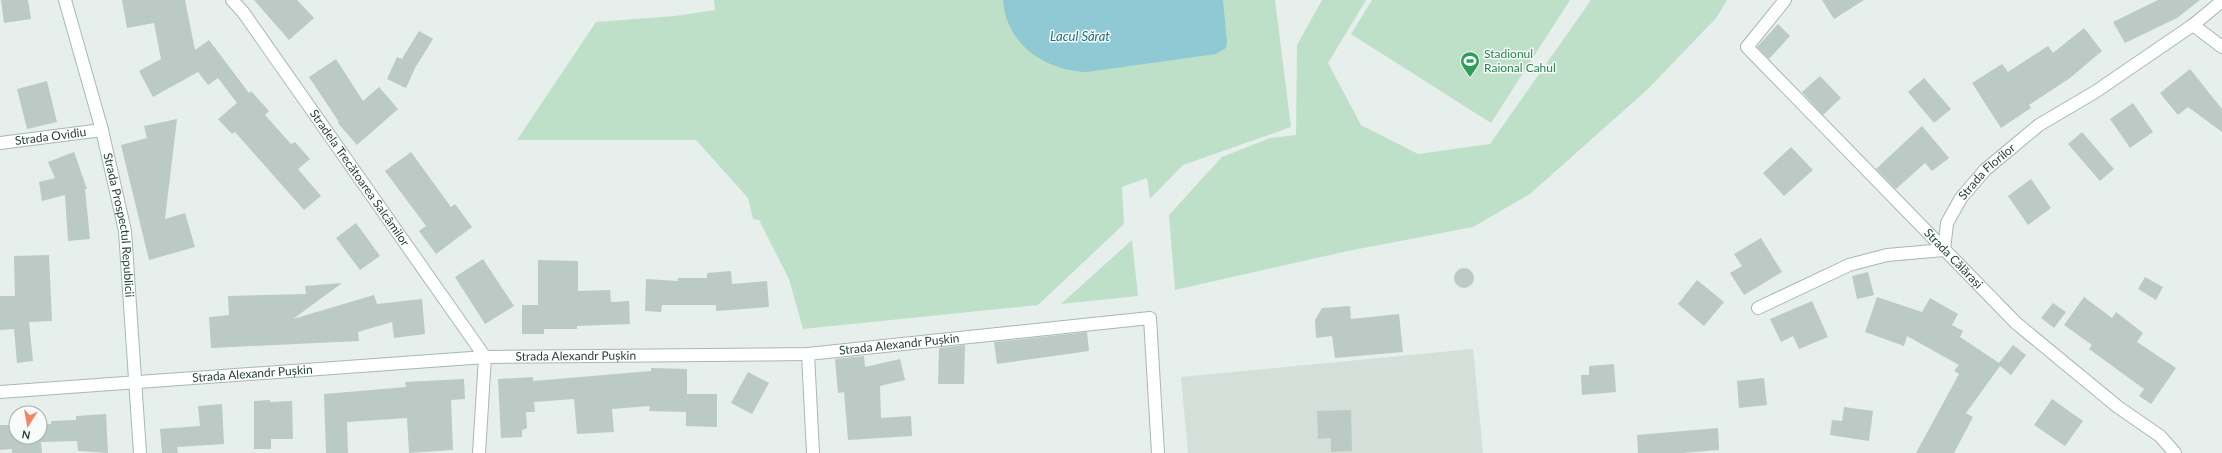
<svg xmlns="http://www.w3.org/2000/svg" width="2222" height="453" viewBox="0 0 2222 453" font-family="Lato,sans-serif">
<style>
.built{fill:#d4dfda}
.green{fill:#bfe0c8}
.water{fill:#8ec9d4}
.building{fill:#bbcac4}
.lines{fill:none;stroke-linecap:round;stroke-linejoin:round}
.street-casing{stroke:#a8b8b2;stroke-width:14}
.secondary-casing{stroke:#a4bbb3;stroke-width:14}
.street{stroke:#fff;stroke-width:12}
.secondary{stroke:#fff;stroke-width:12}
.labels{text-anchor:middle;stroke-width:3;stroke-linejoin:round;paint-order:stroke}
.leisure-label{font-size:12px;fill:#27864d;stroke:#f7fbf9;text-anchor:start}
.street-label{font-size:12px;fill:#24423a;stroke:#f7fbf9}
.water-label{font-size:13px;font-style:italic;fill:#1c6f80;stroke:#f7fbf9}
</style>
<rect width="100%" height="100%" fill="#e6efeb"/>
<polygon class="built" points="1473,349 1483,453 1188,453 1181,377"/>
<g class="green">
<polygon points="714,0 1275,0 1291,127 1183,165 1150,199 1147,178 1122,187 1124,224 1038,305 803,329 789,279 759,220 753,219 748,198 696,140 517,140 596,22 675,16 715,10"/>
<polygon points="1322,0 1366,0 1328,63 1361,125 1418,154 1490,144 1591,0 1727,0 1717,17 1648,89 1530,194 1473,227 1343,252 1175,290 1169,215 1222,157 1270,138 1296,135 1297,45"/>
<polygon points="1372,0 1570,0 1491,123 1351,34"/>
<polygon points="1132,240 1138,296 1061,304"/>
</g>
<path class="water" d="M1003,0H1223L1227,42L1226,48L1216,54L1087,72C1046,71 1006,45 1003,0Z"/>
<g class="building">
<polygon points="1,0 28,0 31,19 4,23"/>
<polygon points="122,0 185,0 195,50 209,40 249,93 251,91 269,111 265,115 291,144 295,142 310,159 298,169 321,196 304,210 235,132 232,134 218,119 237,103 218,78 208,85 198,72 153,97 139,71 161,59 154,23 127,28"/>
<polygon points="254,0 297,0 314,18 289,40"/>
<polygon points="1822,0 1864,0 1834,19"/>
<polygon points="2158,0 2200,0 2177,18 2125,43 2113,22"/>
<polygon points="1778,24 1790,36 1769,59 1757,47"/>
<polygon points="2084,28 2102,51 2070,78 2029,105 2031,108 2001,128 1972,83 2002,64 2008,72 2048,46 2053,53"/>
<polygon points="419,31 433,39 415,68 406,88 387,79 397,57 402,59"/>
<polygon points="336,59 363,101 379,87 398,109 357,145 338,123 339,122 309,77"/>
<polygon points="2190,69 2222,109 2222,132 2188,107 2178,115 2160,93"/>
<polygon points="1820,76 1841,98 1823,115 1802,92"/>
<polygon points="1924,78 1951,109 1934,123 1908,92"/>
<polygon points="47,81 57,122 27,129 17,89"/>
<polygon points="2133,103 2153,132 2130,148 2110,119"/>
<polygon points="177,119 165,219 185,213 195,247 149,260 121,145 147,138 144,126"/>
<polygon points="1922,126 1949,158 1932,171 1925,163 1896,189 1876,169"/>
<polygon points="2082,132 2114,169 2100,181 2068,144"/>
<polygon points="1791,147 1813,170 1784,196 1763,173"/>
<polygon points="74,152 87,189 85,189 90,239 68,241 65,195 42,201 39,182 55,178 48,162"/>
<polygon points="411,152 451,207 455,204 472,227 436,254 419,231 426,226 385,171"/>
<polygon points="2031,179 2051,208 2028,225 2008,196"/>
<polygon points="356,223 380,256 360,270 336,238"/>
<polygon points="1761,238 1782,272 1744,295 1730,273 1742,266 1734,254"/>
<polygon points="49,255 52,321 29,322 33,361 17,363 14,329 0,330 0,296 15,296 14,256"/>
<polygon points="483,259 514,306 485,324 455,277"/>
<polygon points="538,260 578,261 578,291 610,290 611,302 629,301 630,324 577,326 577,329 544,329 544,334 522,334 522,305 538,305"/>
<circle cx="1464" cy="278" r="10"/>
<polygon points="731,271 732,284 767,281 769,307 716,311 716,305 662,305 661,312 645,311 646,279 678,281 678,278 707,278 707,273"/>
<polygon points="1868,272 1874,295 1857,299 1852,276"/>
<polygon points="2145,277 2163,287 2156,300 2138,289"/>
<polygon points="1697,280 1724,302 1704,326 1678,304"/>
<polygon points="342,283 293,319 374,295 377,304 422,299 425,334 394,338 392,322 358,332 359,341 211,348 209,317 229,315 228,296 306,294 305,286"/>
<polygon points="1877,297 1922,312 1930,298 1958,314 1952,325 1963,331 1960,337 1999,363 2013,345 2026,355 2011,375 2000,366 1966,413 1973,417 1954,453 1916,453 1959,374 1954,371 1959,365 1907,336 1904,346 1865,332"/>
<polygon points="2084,297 2112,318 2116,312 2143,333 2137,342 2176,368 2151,404 2139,396 2144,389 2089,349 2092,345 2064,325"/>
<polygon points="1812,301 1828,337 1799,349 1793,336 1781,342 1770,319"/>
<polygon points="2053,303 2066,312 2054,328 2041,318"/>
<polygon points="1350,306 1351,319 1399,314 1403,352 1335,358 1332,336 1316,338 1315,320 1322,308"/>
<polygon points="1087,332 1089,351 997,364 994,342"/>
<polygon points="965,345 964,384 938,384 939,348"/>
<polygon points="864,356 865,367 900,359 905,380 880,386 881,418 911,416 912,436 848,440 844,392 838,393 835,359"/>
<polygon points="1614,364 1616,392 1582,395 1581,375 1589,375 1589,366"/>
<polygon points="651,368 687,369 687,394 717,394 717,427 686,426 686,412 649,411 650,406 612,409 614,432 577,434 574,399 534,402 535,412 526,412 527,428 522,430 522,437 501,438 498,379 533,377 533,381 651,371"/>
<polygon points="748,372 769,383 752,414 731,403"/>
<polygon points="1764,378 1767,405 1739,408 1737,381"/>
<polygon points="464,379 465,399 451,400 453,450 409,453 407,418 347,422 348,453 326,453 324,394 406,387 405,382"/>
<polygon points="2052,399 2083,421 2065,446 2034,425"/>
<polygon points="270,400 270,402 292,401 293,439 271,439 271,449 254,449 254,401"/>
<polygon points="222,404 224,444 177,447 178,453 162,453 160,429 200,426 198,406"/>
<polygon points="1844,407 1873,411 1869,441 1830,435 1832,420 1842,421"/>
<polygon points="1351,410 1352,451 1331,452 1331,438 1318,439 1317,411"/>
<polygon points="106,414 108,453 78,451 77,441 41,442 42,453 12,453 12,449 0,450 0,425 16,425 16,437 40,437 40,424 51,424 51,421 76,420 76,416"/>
<polygon points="1718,428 1719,450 1683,453 1638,453 1637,435"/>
</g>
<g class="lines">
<g class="street-casing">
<g id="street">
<path id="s1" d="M232,0L243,12L485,357L479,453"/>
<path id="s2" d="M1785,0L1747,47L2016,323L2118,407L2160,436L2175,453"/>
<polyline points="2193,25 2222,47"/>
<path id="s3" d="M0,143L102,130"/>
<path id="s4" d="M1758,308L1849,265L1887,255L1944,250L1947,223L1961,198L1985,170L2039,125L2095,92L2193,25L2222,1"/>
<polyline points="808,354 813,453"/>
<path id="s5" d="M0,392L485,357L808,354L1150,318L1158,453"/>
</g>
</g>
<g class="secondary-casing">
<g id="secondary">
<path id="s6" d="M65,0L102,130L125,231L140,453"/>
</g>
</g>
<use href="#street" class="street"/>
<use href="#secondary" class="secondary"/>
</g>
<defs>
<g id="stadium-pin" transform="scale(1)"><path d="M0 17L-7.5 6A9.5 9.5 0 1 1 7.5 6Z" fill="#2e9e5b" stroke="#f7fbf9"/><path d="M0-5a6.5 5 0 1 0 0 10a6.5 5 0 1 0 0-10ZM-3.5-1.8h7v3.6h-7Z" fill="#fff"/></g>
</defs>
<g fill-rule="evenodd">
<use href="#stadium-pin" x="1470" y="61"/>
</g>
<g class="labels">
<g class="leisure-label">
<text x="1484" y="58">Stadionul<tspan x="1484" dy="14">Raional Cahul</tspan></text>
</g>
<g class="street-label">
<text dy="4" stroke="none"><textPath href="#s3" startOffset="51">Strada Ovidiu</textPath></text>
<text dy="4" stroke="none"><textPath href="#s4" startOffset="290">Strada Florilor</textPath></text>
<text dy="4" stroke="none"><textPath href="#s1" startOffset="219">Stradela Trecătoarea Salcâmilor</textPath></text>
<text dy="4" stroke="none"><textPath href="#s6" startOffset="232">Strada Prospectul Republicii</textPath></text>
<text dy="4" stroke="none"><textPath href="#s2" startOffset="356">Strada Călărași</textPath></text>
<text dy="4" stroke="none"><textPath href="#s5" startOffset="901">Strada Alexandr Pușkin</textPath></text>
<text dy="4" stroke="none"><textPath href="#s5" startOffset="577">Strada Alexandr Pușkin</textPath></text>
<text dy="4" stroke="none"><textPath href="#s5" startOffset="253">Strada Alexandr Pușkin</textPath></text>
</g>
<g class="water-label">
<text x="1080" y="41">Lacul Sărat</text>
</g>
</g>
<g transform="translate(28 425) rotate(191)"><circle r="19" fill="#f7fbf9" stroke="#a3b1ad"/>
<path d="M0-3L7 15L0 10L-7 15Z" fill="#f4845f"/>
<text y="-6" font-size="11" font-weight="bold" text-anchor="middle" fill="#24423a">N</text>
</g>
</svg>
